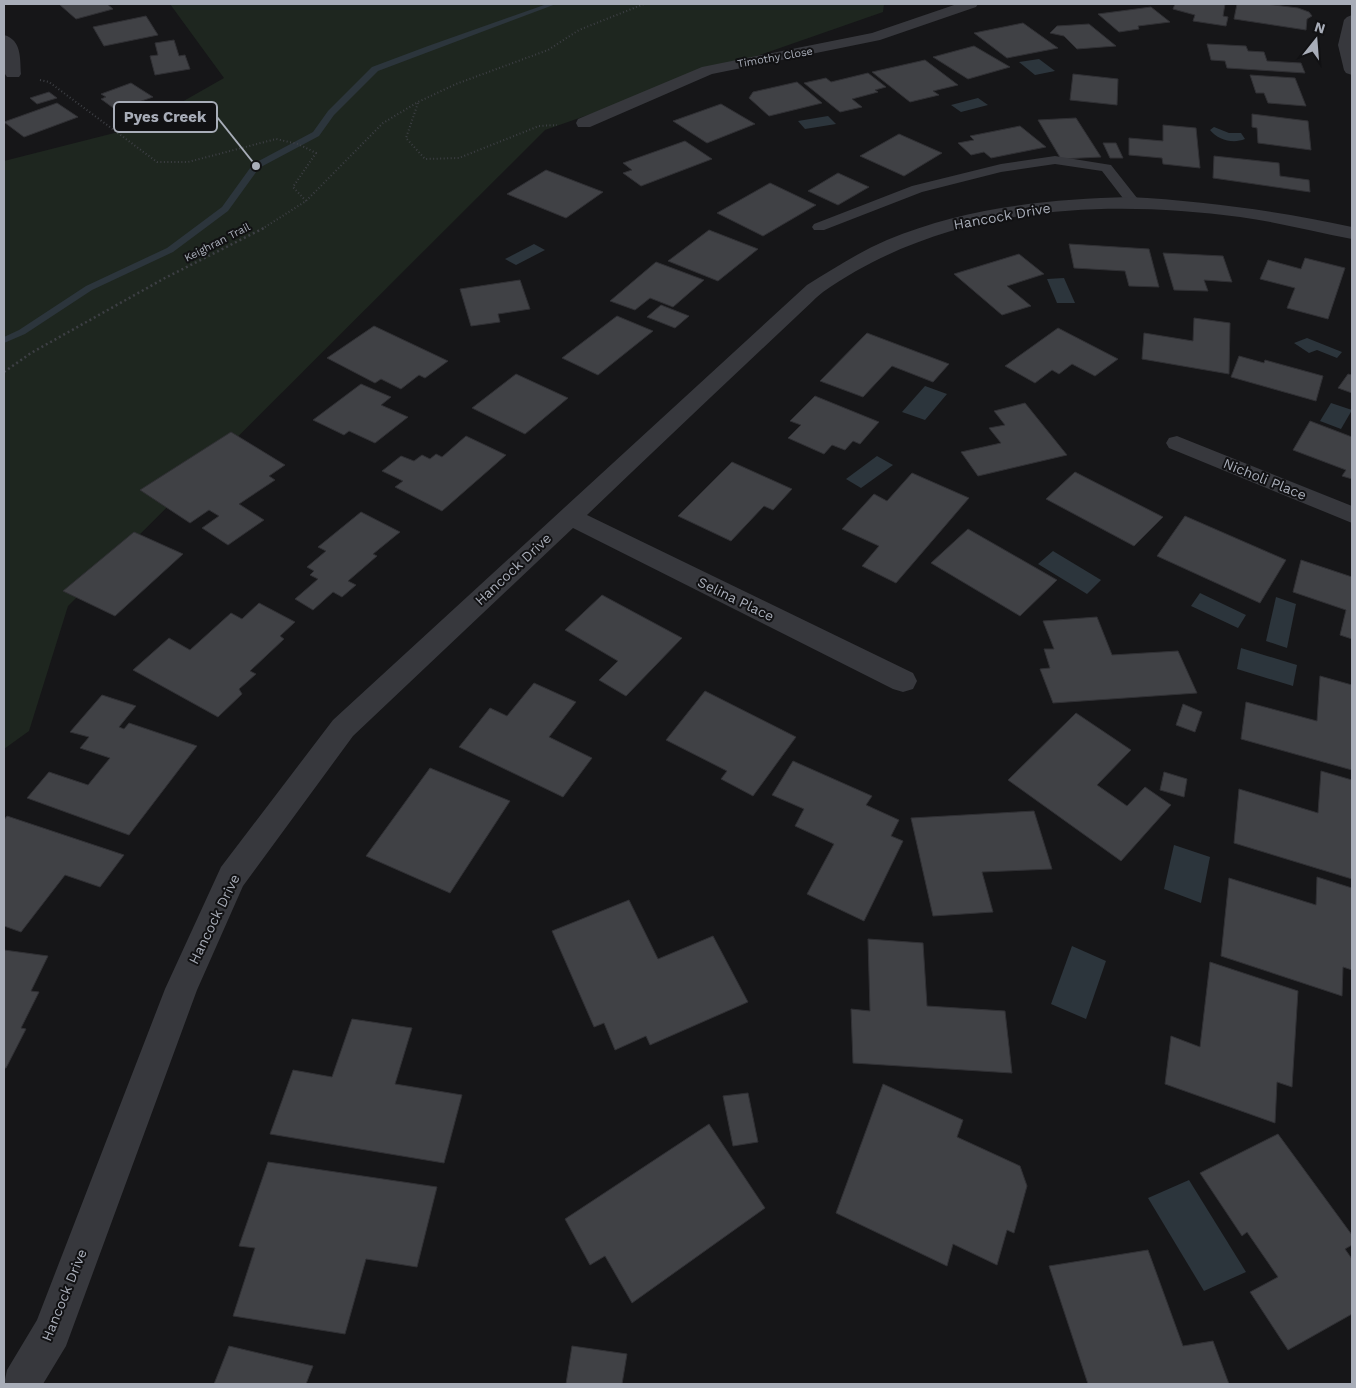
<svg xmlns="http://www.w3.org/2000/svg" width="1356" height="1388" viewBox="0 0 1356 1388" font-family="'Work Sans',sans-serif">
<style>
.green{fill:#1e261f}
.water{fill:#2c353c}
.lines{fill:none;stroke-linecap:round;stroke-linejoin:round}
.stream{fill:#2c353c;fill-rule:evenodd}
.building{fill:#404145;stroke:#303034}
.path-far1{stroke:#3d3f44;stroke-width:2;stroke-dasharray:1 2.5;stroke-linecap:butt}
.path{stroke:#3d3f44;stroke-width:2.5;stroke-dasharray:2 3;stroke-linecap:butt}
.lane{fill:#37383d;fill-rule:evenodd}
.street{fill:#37383d;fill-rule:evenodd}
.labels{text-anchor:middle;stroke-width:4;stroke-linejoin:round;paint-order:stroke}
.far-street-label{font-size:11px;fill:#a8adb8;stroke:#111113}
.street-label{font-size:14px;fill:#a8adb8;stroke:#111113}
.leader{fill:none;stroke:#a8adb8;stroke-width:2}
.callout-dot{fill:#a8adb8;stroke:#111113;stroke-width:2}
.callout{fill:#111113;stroke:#a8adb8;stroke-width:2}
.callout-label{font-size:15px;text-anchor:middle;font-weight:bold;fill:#a8adb8}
</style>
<rect width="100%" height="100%" fill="#161618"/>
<polygon class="green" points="170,4 884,4 883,12 545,130 68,606 29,731 4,749 4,161 138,127 224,78"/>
<g class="water">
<polygon points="1039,59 1055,71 1035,75 1019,62"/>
<polygon points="978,98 988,105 961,112 951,105"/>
<polygon points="828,116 836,124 805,129 798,121"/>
<path d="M1214,127L1229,133H1241L1245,139C1233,144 1218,140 1210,130Z"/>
<polygon points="534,244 545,250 516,265 505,259"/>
<polygon points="1064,278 1075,303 1057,303 1047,279"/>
<polygon points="1307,338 1342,352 1337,358 1317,350 1309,353 1294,343"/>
<polygon points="925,386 947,394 925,420 902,412"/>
<polygon points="1331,403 1352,410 1341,429 1320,421"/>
<polygon points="877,456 893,465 861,488 846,479"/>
<polygon points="1053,551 1101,580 1087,594 1038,564"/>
<polygon points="1200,593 1246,615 1238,628 1191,606"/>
<polygon points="1276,597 1296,604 1287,648 1266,641"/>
<polygon points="1241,648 1297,665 1293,686 1237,669"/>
<polygon points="1174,845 1210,857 1201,903 1164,889"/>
<polygon points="1072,946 1106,961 1086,1019 1051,1004"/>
<polygon points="1189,1180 1246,1272 1204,1291 1148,1198"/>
</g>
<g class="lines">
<polygon class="stream" points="547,4 556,4 378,71 334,115 319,136 259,168 228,211 173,252 92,290 25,334 4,343 4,337 19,330 86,286 167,248 222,207 253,164 313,132 328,111 372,67 428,46"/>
</g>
<g class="building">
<polygon points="64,4 107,4 113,9 76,19 60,5"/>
<polygon points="1175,4 1225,4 1223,16 1228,17 1226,26 1193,21 1195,15 1173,9"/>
<polygon points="1237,4 1266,4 1298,8 1309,12 1312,16 1307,19 1306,30 1234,19"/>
<polygon points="1151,7 1170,22 1138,26 1139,29 1119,32 1098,14"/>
<polygon points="146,16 158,35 104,46 93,27"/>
<polygon points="1023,23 1058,48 1007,58 974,33"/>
<polygon points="1089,24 1116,46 1077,49 1064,36 1050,33 1057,26"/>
<polygon points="174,40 179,56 185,55 190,69 155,75 150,56 158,55 155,43"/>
<polygon points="1207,44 1246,46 1248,51 1264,52 1267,61 1301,63 1305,73 1227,68 1225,61 1211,60"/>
<polygon points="974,46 1010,67 968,79 933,57"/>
<polygon points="925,60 958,85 933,91 939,95 910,102 872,72"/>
<polygon points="868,73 886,87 875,90 878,92 852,99 862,107 840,112 804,83 826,78 831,82"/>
<polygon points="1073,74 1118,79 1117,105 1070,100"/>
<polygon points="1250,75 1295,78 1306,106 1268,103 1264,93 1256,93"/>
<polygon points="797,82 822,103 769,116 749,98 753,92"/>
<polygon points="131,83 153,97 116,110 101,99 106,97 101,94"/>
<polygon points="49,92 57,98 37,104 30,98"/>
<polygon points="57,103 78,117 24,137 4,122"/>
<polygon points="721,104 755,124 707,143 673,121"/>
<polygon points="1252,114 1308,121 1311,150 1258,143 1257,128 1252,127"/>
<polygon points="1076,118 1101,157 1061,159 1038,120"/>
<polygon points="1163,125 1196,128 1200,168 1163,164 1162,158 1129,155 1129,138 1163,141"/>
<polygon points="1020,126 1046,147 991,158 984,152 971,155 958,143 974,140 970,136"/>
<polygon points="899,134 942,153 904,176 860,156"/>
<polygon points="685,141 712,159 641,186 623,173 632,170 623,163"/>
<polygon points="1103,143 1116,143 1123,158 1110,158"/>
<polygon points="1214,156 1279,163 1280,176 1309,180 1310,192 1213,178"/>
<polygon points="546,170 603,192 566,218 507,194"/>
<polygon points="838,173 869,187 838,205 808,191"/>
<polygon points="770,183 816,205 763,236 717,213"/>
<polygon points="709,230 758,249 718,281 668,261"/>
<polygon points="1069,244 1149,249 1159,287 1129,286 1125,271 1074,268"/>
<polygon points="1163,253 1223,256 1232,282 1204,280 1208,291 1174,290"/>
<polygon points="1019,254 1044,274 1007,286 1031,306 1002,315 954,274"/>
<polygon points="1305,258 1345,268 1328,319 1287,308 1295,288 1260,279 1268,260 1301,269"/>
<polygon points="656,262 704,280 673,307 650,298 635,310 610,301"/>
<polygon points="520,280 530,309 498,314 500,322 471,326 460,289"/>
<polygon points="661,305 689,316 675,328 647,317"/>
<polygon points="617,316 653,331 598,375 562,358"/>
<polygon points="1194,318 1230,323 1229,374 1142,359 1144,333 1193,341"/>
<polygon points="374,326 448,361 425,378 419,375 401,389 381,379 375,383 327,358"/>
<polygon points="1058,328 1118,359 1095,376 1072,364 1059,374 1052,370 1035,383 1005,366"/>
<polygon points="867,333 949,364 933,382 892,366 863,397 820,381"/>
<polygon points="1239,356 1264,363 1265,360 1323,376 1316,401 1231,377"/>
<polygon points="516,374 568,398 525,434 472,408"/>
<polygon points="1348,374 1352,375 1352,393 1338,388"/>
<polygon points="361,384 391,397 381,405 408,417 375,443 349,431 344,435 313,420"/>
<polygon points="815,396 879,422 860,444 853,441 845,450 832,445 824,454 788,438 801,425 790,421"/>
<polygon points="1025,403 1067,455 978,476 961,452 1001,443 989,428 1005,425 994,411"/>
<polygon points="1310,421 1352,437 1352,479 1342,476 1346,470 1293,450"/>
<polygon points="231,432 285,465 269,476 275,480 239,504 264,520 228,545 202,528 219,516 209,510 190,523 140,490"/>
<polygon points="466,436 506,455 442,511 395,487 403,481 382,471 401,456 414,461 422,455 430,459 436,454 442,457"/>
<polygon points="732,462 792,489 773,510 764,506 731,541 678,516"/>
<polygon points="1075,472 1163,517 1134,546 1046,499"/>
<polygon points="912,473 969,498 896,583 862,566 879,546 842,529 874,494 887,501"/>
<polygon points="361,512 400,532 373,554 377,556 348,581 356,585 342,597 333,592 313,610 295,599 318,579 310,575 314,571 307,567 326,551 318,547"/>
<polygon points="1185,516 1286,560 1260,603 1157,556"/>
<polygon points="968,529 1057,580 1020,616 931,563"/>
<polygon points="134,532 183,554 115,616 63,591"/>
<polygon points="1301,560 1352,577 1352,639 1340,635 1346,610 1293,592"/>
<polygon points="602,595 682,638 626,696 599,680 618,661 565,630"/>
<polygon points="259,603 295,622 280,636 284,639 250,671 256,674 239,689 242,694 218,717 133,670 169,638 190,650 231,613 242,619"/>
<polygon points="1097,617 1112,655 1178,651 1197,693 1053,703 1040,669 1050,668 1044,649 1054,649 1043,621"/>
<polygon points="1320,676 1352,685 1352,770 1241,739 1246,702 1317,721"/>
<polygon points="534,683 576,702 549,737 592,758 563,797 459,747 490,708 507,716"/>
<polygon points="705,691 796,737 753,796 721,779 727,771 666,740"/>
<polygon points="102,695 136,706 119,727 124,729 129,723 197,746 129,835 27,798 49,772 88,785 110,758 80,748 89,737 70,732"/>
<polygon points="1183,704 1202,712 1195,732 1176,725"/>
<polygon points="1076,713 1131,750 1097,785 1127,806 1145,787 1171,805 1121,861 1008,780"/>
<polygon points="793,761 872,796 866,805 899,820 891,836 903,841 864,921 807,894 834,844 795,826 804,809 772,795"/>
<polygon points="430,768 510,801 450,893 366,856"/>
<polygon points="1321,771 1352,780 1352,879 1234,843 1239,789 1318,813"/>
<polygon points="1164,772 1187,779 1184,797 1160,790"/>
<polygon points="1034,811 1052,869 982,872 993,912 933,916 911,818"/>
<polygon points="7,816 124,855 100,887 65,875 21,932 4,926 4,820"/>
<polygon points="1317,877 1352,888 1352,970 1343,967 1342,996 1221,956 1229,878 1316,905"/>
<polygon points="629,900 658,959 713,936 748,1002 650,1045 646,1036 615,1050 604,1023 594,1027 552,931"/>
<polygon points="868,939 923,943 927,1006 1005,1011 1012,1073 853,1063 851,1009 870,1011"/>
<polygon points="4,950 48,956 31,991 39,992 21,1028 26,1029 6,1068 4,1068"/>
<polygon points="1210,962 1298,991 1292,1087 1277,1082 1275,1123 1165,1084 1171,1036 1200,1047"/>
<polygon points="352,1019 412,1028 395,1084 462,1095 444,1163 270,1134 293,1070 332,1077"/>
<polygon points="883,1084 963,1120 957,1137 1020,1166 1027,1186 1014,1233 1007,1230 997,1265 953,1244 947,1266 836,1213"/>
<polygon points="748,1093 758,1142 733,1146 723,1096"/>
<polygon points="709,1124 765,1208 632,1303 605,1256 590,1265 565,1219"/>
<polygon points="1278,1134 1352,1235 1352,1245 1345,1249 1352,1259 1352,1314 1288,1350 1250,1292 1278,1277 1247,1232 1242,1236 1200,1173"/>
<polygon points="268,1162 437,1187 417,1267 366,1259 345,1334 233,1316 255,1248 239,1246"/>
<polygon points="1148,1250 1183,1346 1213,1341 1229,1384 1088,1384 1049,1266"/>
<polygon points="229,1346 313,1366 306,1384 214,1384"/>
<polygon points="572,1346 627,1354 622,1384 566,1384"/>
</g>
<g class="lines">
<g class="path-far1">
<polyline points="40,80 49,82 157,162 188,162 276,139 298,144 316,153 293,187 306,201"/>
<polyline points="418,103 406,138 425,159 459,158 539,126 557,125"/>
<polyline points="262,229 306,201 383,123 418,102 456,84 548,50 579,30 644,4"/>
</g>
<polyline class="path" points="4,372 31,353 165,278 264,228"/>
<polygon class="lane" points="1055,156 1111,165 1141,203 1139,206 1129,206 1102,171 1055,164 1001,172 922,192 824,230 814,230 812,227 814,224 912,186 1001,164"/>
<g class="street">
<polygon points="957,4 978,4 976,7 880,40 712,74 590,127 578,127 576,123 578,119 702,67 872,33"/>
<polygon points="1352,15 1352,75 1346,73 1344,70 1338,45 1344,20 1347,17"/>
<path d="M4,35C22,40 20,59 21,74L19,77H7L5,74Z"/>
<path d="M1129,197C1205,201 1278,211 1352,227V239C1315,232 1278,222 1240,217C1098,198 944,207 823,292C814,299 806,308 797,316C780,332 763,348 746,364C693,414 640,464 587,515L913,673L917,681L913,689L903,692L893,689L573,528L353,736L243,886L197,990L66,1346L43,1384H4L7,1370L37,1320L165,989L221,867L333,720L807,285C833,269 859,252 887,240C963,208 1047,199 1129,197Z"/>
<polygon points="1177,436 1352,506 1352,523 1169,448 1166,443 1169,438"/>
</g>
</g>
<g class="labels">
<g class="far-street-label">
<text transform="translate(775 57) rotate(-10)" y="4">Timothy Close</text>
<text transform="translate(217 242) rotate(-27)" y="4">Keighran Trail</text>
</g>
<g class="street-label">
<text transform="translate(1002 216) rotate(-10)" y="5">Hancock Drive</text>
<text transform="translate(1265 479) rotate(22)" y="5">Nicholi Place</text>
<text transform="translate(513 569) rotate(-43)" y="5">Hancock Drive</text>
<text transform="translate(736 599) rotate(26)" y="5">Selina Place</text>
<text transform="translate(214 919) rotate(-64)" y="5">Hancock Drive</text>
<text transform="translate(64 1295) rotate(-68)" y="5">Hancock Drive</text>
</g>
</g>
<path class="leader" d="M256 166L217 117"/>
<circle class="callout-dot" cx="256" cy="166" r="5"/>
<rect class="callout" x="114" y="102" width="103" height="30" rx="5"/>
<g class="callout-label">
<text x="165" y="122">Pyes Creek</text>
</g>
<rect width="1356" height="1388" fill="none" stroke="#a8adb8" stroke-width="10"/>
<g transform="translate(1316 40) rotate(17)" stroke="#111113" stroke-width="4" paint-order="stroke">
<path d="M0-4L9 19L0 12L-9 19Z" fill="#a8adb8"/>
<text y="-8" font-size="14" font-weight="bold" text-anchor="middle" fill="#a8adb8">N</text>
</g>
</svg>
